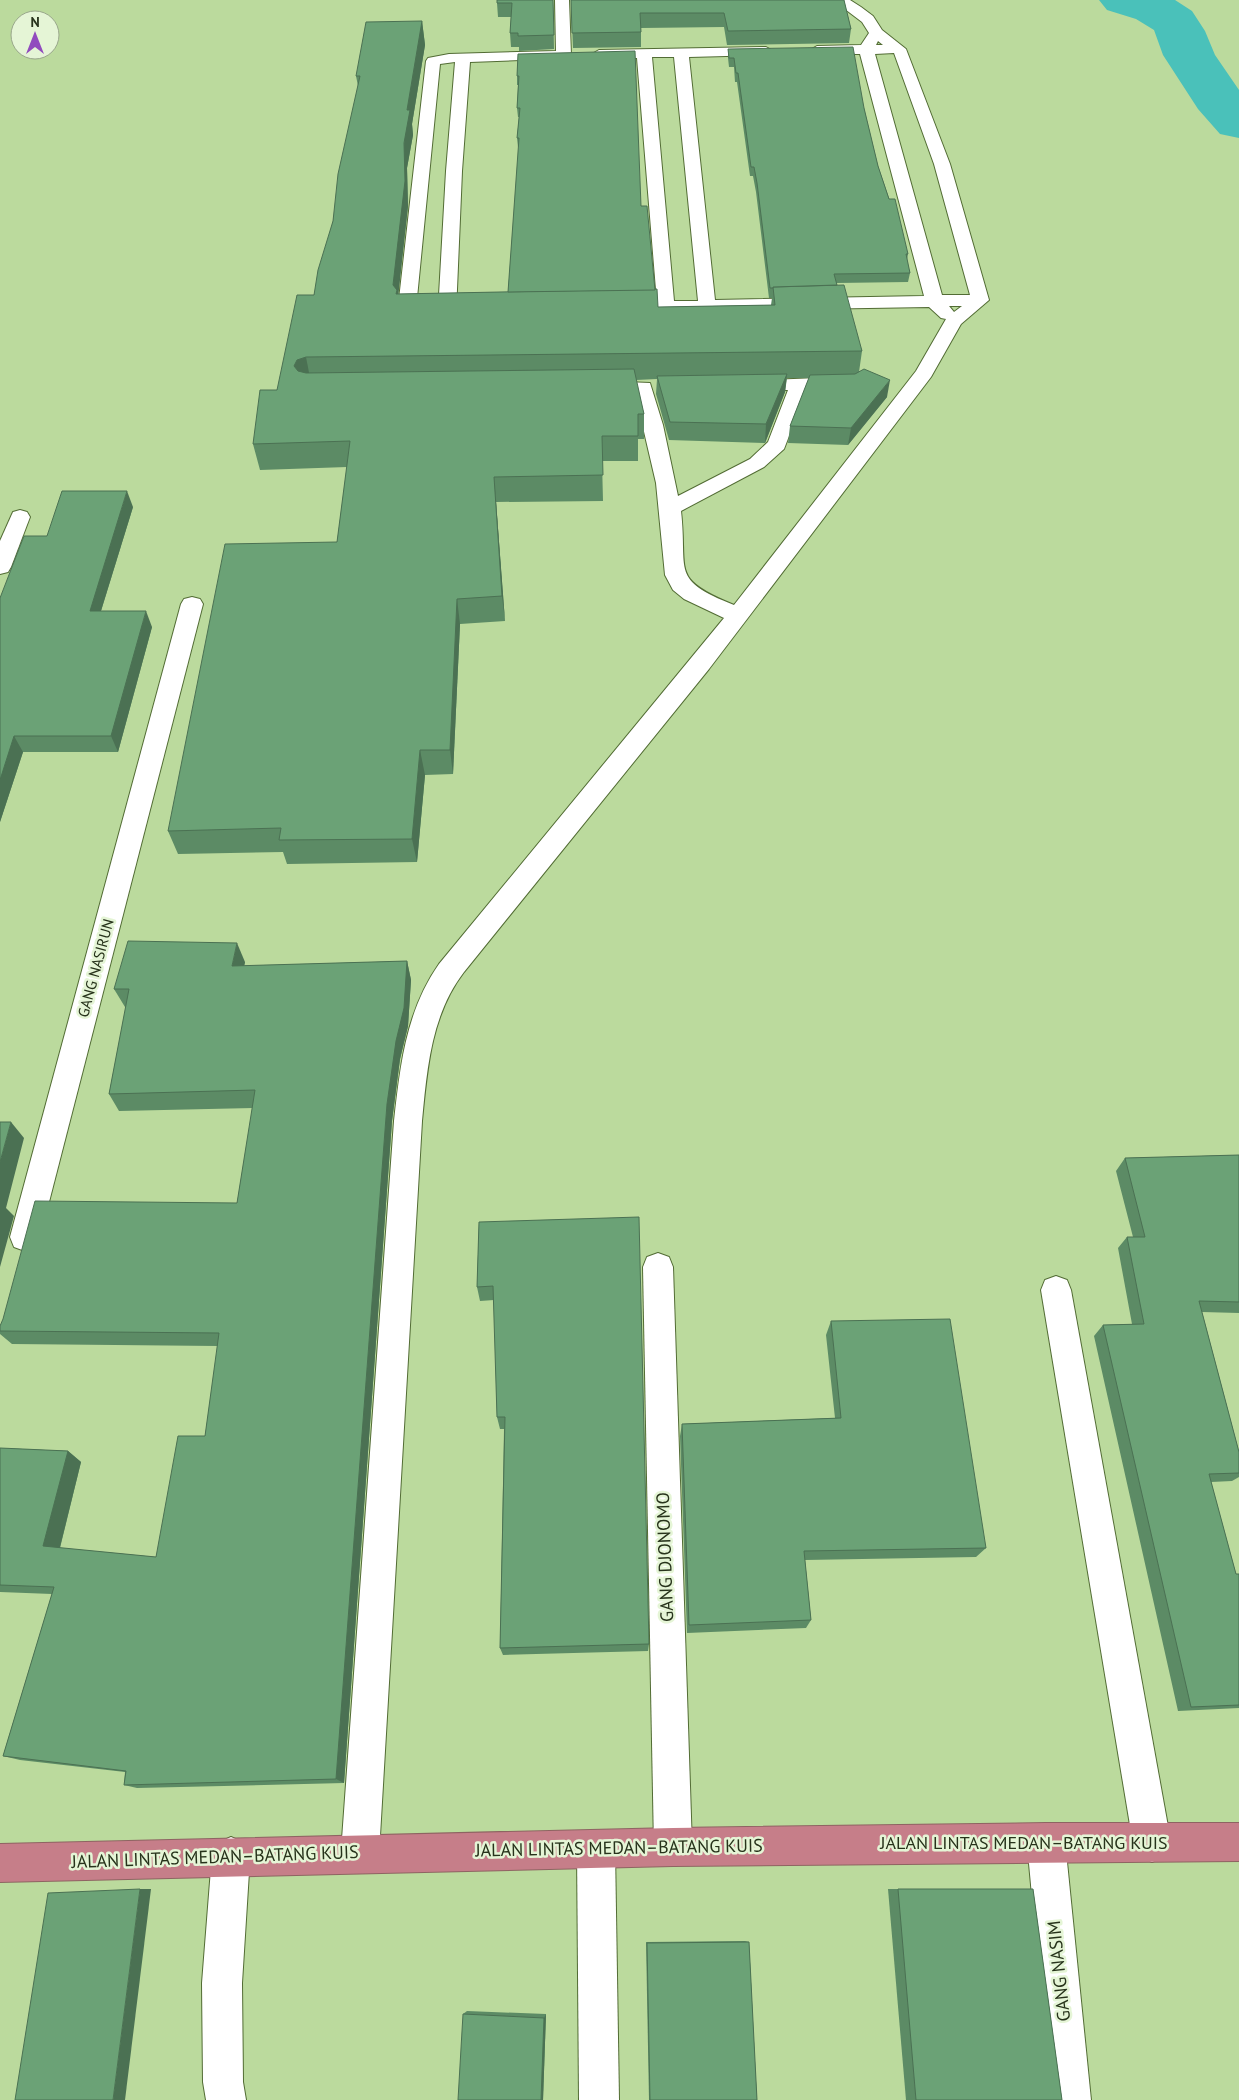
<svg xmlns="http://www.w3.org/2000/svg" width="1239" height="2100" viewBox="0 0 1239 2100" font-family="'PT Sans',sans-serif">
<style>
.lines{fill:none;stroke-linecap:round;stroke-linejoin:round}
.river{fill:#4ac1ba;fill-rule:evenodd}
.minor-casing{stroke:#526c34;stroke-width:2}
.highway-casing{stroke:#8e6462;stroke-width:2}
.minor{fill:#fff;fill-rule:evenodd}
.highway{fill:#c67e89;fill-rule:evenodd}
.wall{fill:#5c8b65}
.shaded-wall{fill:#4b7153}
.building{fill:#6ba276;stroke:#4b7153}
.labels{text-anchor:middle;stroke-width:5;stroke-linejoin:round;paint-order:stroke}
.street-label{font-size:15px;fill:#27331b;stroke:#e5f5d6}
.near-street-label{font-size:18px;fill:#27331b;stroke:#e5f5d6}
</style>
<rect width="100%" height="100%" fill="#bbda9d"/>
<g class="lines">
<polygon class="river" points="1099,0 1175,0 1192,11 1205,31 1215,55 1239,90 1239,138 1220,134 1198,109 1163,55 1154,30 1136,19 1107,10"/>
<g class="minor-casing">
<g id="minor">
<polygon points="555,0 569,0 571,55 569,58 470,62 462,171 456,313 453,317 441,317 438,313 446,171 455,62 440,64 416,308 432,309 435,313 432,317 403,317 398,308 426,61 428,58 449,54 556,51"/>
<path d="M833,0H850L861,7L873,16L882,30L906,49L950,164L989,300L961,324L931,377L709,669L464,972C431,1015 427,1069 422,1121L379,1853L373,1866L360,1872L347,1866L341,1853L394,1121C400,1066 406,1011 439,964L724,618L684,599L673,590L665,575L656,483L635,393L594,391L591,387L594,383L601,381L650,383L663,425L678,496L750,459L768,442L788,390L743,389L741,385L743,381L844,377L851,379L853,383L851,387L807,389L784,449L764,467L681,511C688,572 669,579 734,605L916,371L946,319L941,318L929,307L615,312L612,308L615,304L657,302L637,58H599L592,54L599,50L766,47L773,51L766,55L689,57L715,300L924,296L860,54H817L810,50L817,46L861,45L869,33L862,22ZM878,41L883,45H876ZM894,53L934,164L970,295H942L875,54ZM652,57H674L698,301H674ZM949,306H962L954,312Z"/>
<polygon points="20,510 27,512 30,517 11,567 8,572 0,574 0,541 13,512"/>
<polygon points="192,597 200,599 203,604 40,1237 36,1247 25,1251 14,1247 10,1237 181,604 184,599"/>
<polygon points="658,1253 669,1257 673,1267 692,1847 686,1860 673,1866 660,1860 654,1847 643,1267 647,1257"/>
<polygon points="1056,1276 1067,1280 1071,1290 1171,1843 1165,1856 1152,1862 1139,1856 1133,1843 1041,1290 1045,1280"/>
<polygon points="1046,1823 1059,1829 1065,1842 1091,2100 1051,2100 1027,1842 1033,1829"/>
<polygon points="596,1830 609,1836 615,1849 619,2100 579,2100 577,1849 583,1836"/>
<polygon points="231,1837 244,1843 250,1856 242,1983 243,2082 246,2100 206,2100 203,2082 202,1983 212,1856 218,1843"/>
</g>
</g>
<g class="highway-casing">
<polygon id="highway" points="1046,1823 1239,1823 1239,1861 673,1866 0,1882 0,1844 673,1828"/>
</g>
<use href="#minor" class="minor"/>
<use href="#highway" class="highway"/>
</g>
<g class="wall">
<polygon points="553,0 554,49 519,51 519,47 511,47 510,33 511,17 498,17 497,3"/>
<polygon points="571,0 844,0 851,29 849,43 727,45 724,27 641,28 641,47 573,48"/>
<polygon points="422,21 425,45 412,124 413,135 407,168 408,206 398,294 508,292 519,147 518,147 517,138 519,117 518,117 517,108 518,85 517,85 517,76 518,54 641,206 658,307 771,305 772,298 769,298 756,192 753,176 750,176 737,82 735,82 734,67 729,67 728,58 728,49 864,108 878,166 908,254 907,260 910,273 908,282 836,283 862,351 859,372 887,397 848,445 788,443 790,426 809,378 787,378 785,392 765,443 669,440 656,394 657,379 636,380 644,414 644,439 638,439 638,461 602,461 603,501 496,502 505,621 460,624 453,774 425,775 417,862 287,864 283,852 178,854 168,831 337,542 347,467 260,470 253,444 277,390 314,295 333,221 358,86 356,76"/>
<polygon points="133,507 101,611 152,627 118,752 23,752 0,822 0,598 47,536"/>
<polygon points="407,961 411,980 408,1026 400,1059 392,1121 344,1783 137,1788 124,1785 125,1772 20,1760 3,1756 52,1594 0,1592 0,1448 68,1451 81,1462 60,1548 156,1557 205,1436 218,1346 12,1344 0,1334 0,1326 237,1203 253,1108 119,1111 109,1094 126,1007 125,1007 114,989 245,962 244,966"/>
<polygon points="1239,1155 1239,1313 1202,1312 1239,1452 1239,1477 1232,1481 1211,1482 1236,1574 1239,1574 1239,1708 1178,1711 1094,1336 1103,1325 1132,1324 1118,1248 1127,1237 1133,1237 1116,1171 1125,1158"/>
<polygon points="479,1222 649,1644 648,1651 503,1655 500,1648 504,1429 500,1429 497,1417 494,1300 480,1301 477,1287"/>
<polygon points="831,1321 986,1548 976,1557 805,1560 811,1620 806,1628 687,1633 680,1436 682,1424 835,1418 826,1335"/>
<polygon points="888,1889 1033,1889 1062,2100 906,2100"/>
<polygon points="745,1941 749,1942 757,2100 649,2100 646,1942"/>
<polygon points="467,2011 546,2014 543,2100 463,2014"/>
</g>
<g class="shaded-wall">
<polygon points="422,21 425,45 412,124 413,135 407,168 408,206 398,298 393,285 407,110"/>
<polygon points="306,357 311,383 302,386 294,366 297,360"/>
<polygon points="787,374 785,392 765,443 766,424"/>
<polygon points="890,380 887,397 848,445 851,428"/>
<polygon points="494,477 496,502 505,621 502,596"/>
<polygon points="127,491 133,507 96,627 90,611"/>
<polygon points="457,599 460,624 453,774 450,750"/>
<polygon points="146,611 152,627 118,752 111,736"/>
<polygon points="14,736 23,752 0,822 0,780"/>
<polygon points="420,750 425,775 417,862 412,839"/>
<polygon points="237,943 245,962 240,985 232,966"/>
<polygon points="407,961 411,980 408,1026 400,1059 392,1121 344,1783 336,1779 387,1104"/>
<polygon points="11,1122 24,1138 6,1208 14,1216 0,1267 0,1162"/>
<polygon points="68,1451 81,1462 58,1555 43,1546"/>
<polygon points="140,1889 151,1889 125,2100 113,2100"/>
<polygon points="546,2014 543,2100 541,2100 544,2018"/>
</g>
<g class="building">
<polygon points="497,0 553,0 554,35 518,36 518,33 510,33 512,3 497,3"/>
<polygon points="571,0 844,0 851,29 728,31 724,13 640,13 641,32 572,33"/>
<polygon points="422,21 407,110 410,110 404,143 405,181 393,285 397,290 396,294 657,289 658,307 775,305 773,287 844,285 862,351 306,357 297,360 294,366 298,371 306,373 634,369 644,414 638,414 638,436 602,436 603,475 494,477 502,596 457,599 450,750 420,750 412,839 279,840 281,828 168,831 225,544 337,542 350,441 253,444 260,390 277,390 297,295 314,295 318,270 333,221 338,174 360,76 356,76 366,22"/>
<polygon points="853,47 864,108 878,166 889,199 895,199 908,254 906,254 910,273 834,274 837,285 773,287 773,288 770,288 757,183 754,167 751,167 738,73 736,73 734,58 729,58 728,49"/>
<polygon points="635,51 641,206 647,206 655,290 508,292 519,138 517,138 520,108 517,108 519,76 517,76 518,54"/>
<polygon points="864,369 890,380 851,428 790,426 810,375 855,374"/>
<polygon points="787,374 766,424 670,422 657,376"/>
<polygon points="62,491 127,491 90,611 146,611 111,736 14,736 0,780 0,598 24,536 47,536"/>
<polygon points="128,941 237,943 232,966 407,961 404,1008 396,1041 387,1104 336,1779 124,1785 126,1771 3,1756 54,1587 0,1585 0,1448 68,1451 43,1546 156,1557 178,1436 205,1436 219,1333 0,1331 0,1326 3,1319 35,1201 237,1203 255,1090 109,1094 129,989 114,989"/>
<polygon points="0,1122 11,1122 0,1162"/>
<polygon points="1239,1155 1239,1302 1199,1301 1239,1452 1239,1473 1209,1474 1236,1574 1239,1574 1239,1705 1191,1707 1103,1325 1144,1324 1127,1237 1145,1237 1125,1158"/>
<polygon points="639,1217 649,1644 500,1648 505,1417 497,1417 493,1286 477,1287 479,1222"/>
<polygon points="950,1319 986,1548 804,1551 811,1620 689,1625 682,1424 841,1418 831,1321"/>
<polygon points="140,1889 113,2100 15,2100 48,1893"/>
<polygon points="898,1889 1033,1889 1062,2100 916,2100"/>
<polygon points="749,1942 757,2100 650,2100 647,1943"/>
<polygon points="463,2014 544,2018 541,2100 458,2100"/>
</g>
<g class="labels">
<g class="street-label">
<text transform="translate(96 968) rotate(-75)" y="5">GANG NASIRUN</text>
</g>
<g class="near-street-label">
<text transform="translate(665 1557) rotate(-92)" y="6">GANG DJONOMO</text>
<text x="1024" y="1849">JALAN LINTAS MEDAN–BATANG KUIS</text>
<text transform="translate(619 1848) rotate(-1)" y="6">JALAN LINTAS MEDAN–BATANG KUIS</text>
<text transform="translate(215 1857) rotate(-2)" y="6">JALAN LINTAS MEDAN–BATANG KUIS</text>
<text transform="translate(1059 1971) rotate(-96)" y="6">GANG NASIM</text>
</g>
</g>
<g transform="translate(35 35)"><circle r="24" fill="#e5f5d6" stroke="#99a78b"/>
<path d="M0-4L9 19L0 12L-9 19Z" fill="#914bbe"/>
<text y="-8" font-size="14" font-weight="bold" text-anchor="middle" fill="#27331b">N</text>
</g>
</svg>
